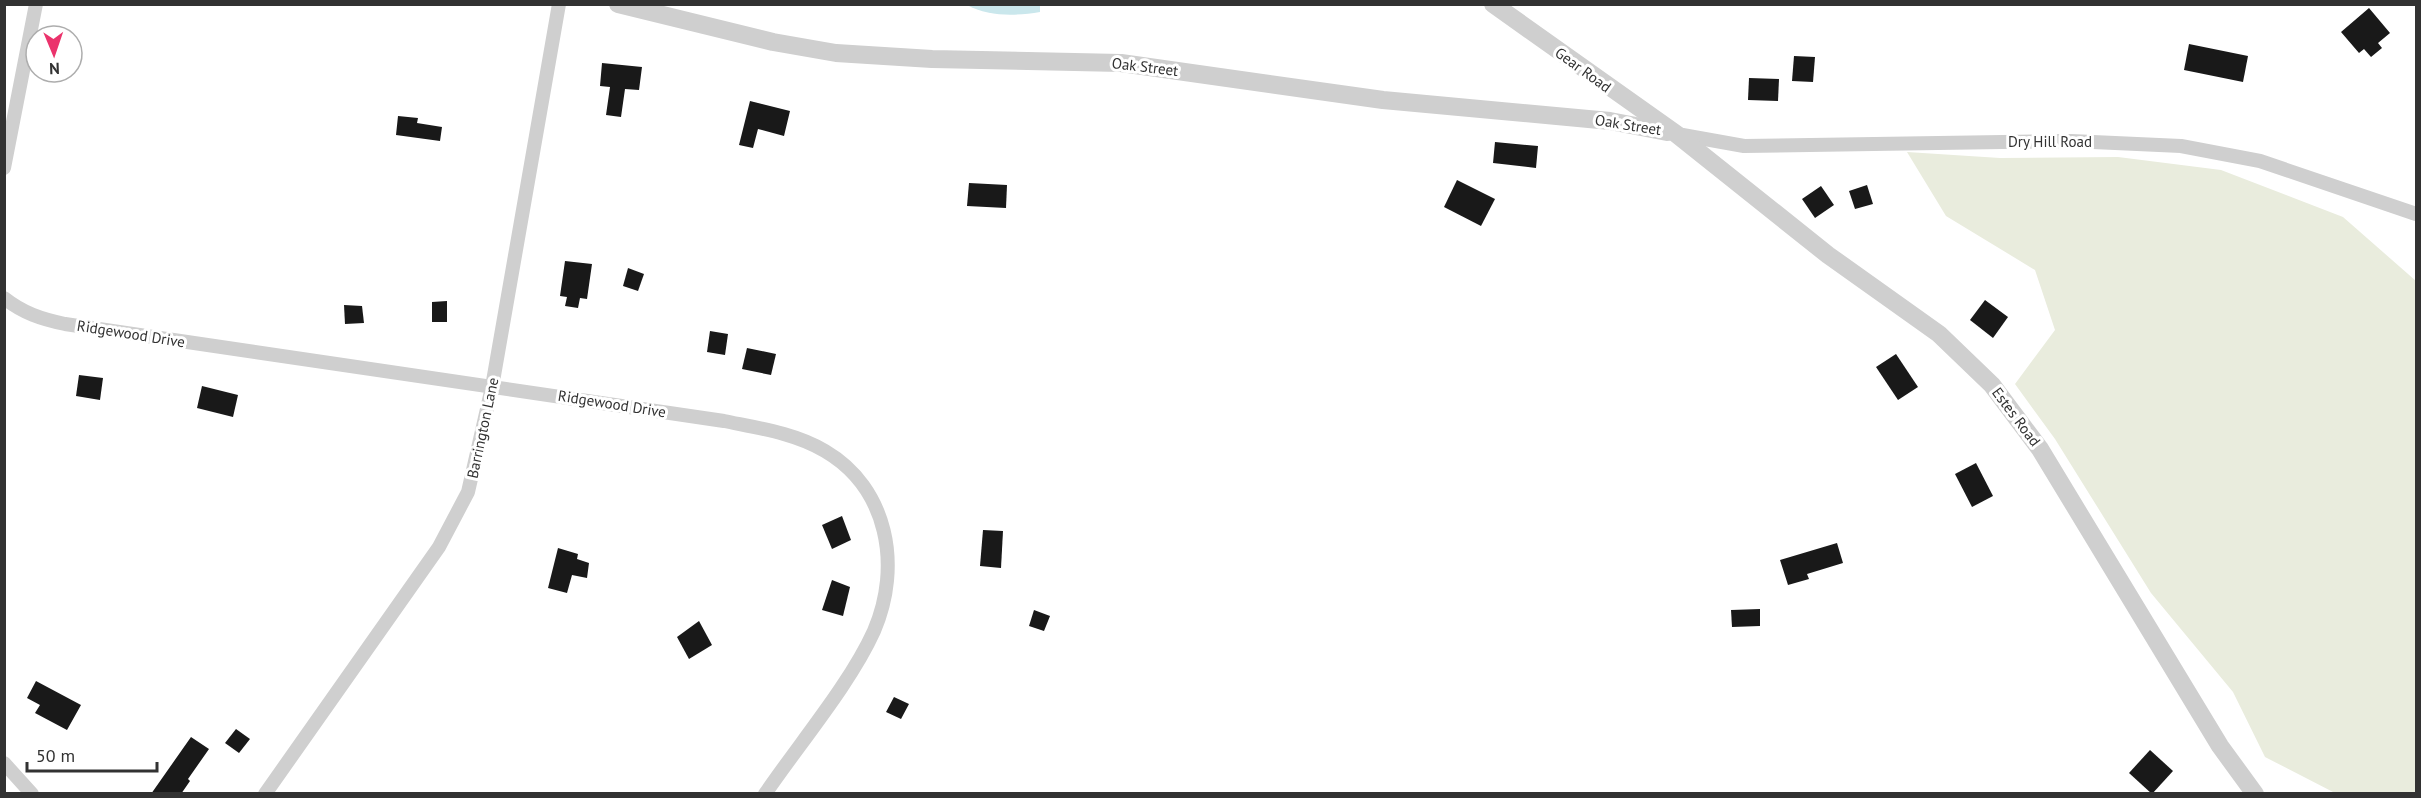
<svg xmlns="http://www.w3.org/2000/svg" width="2421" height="798" viewBox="0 0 2421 798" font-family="'PT Sans',sans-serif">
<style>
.green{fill:#e9ecdd}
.water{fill:#cae7ec}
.building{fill:#191919}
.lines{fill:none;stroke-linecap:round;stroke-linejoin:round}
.minor{stroke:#cfcfcf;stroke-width:14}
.tertiary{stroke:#cfcfcf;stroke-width:18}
.labels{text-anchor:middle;stroke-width:6;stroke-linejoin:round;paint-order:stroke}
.street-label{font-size:15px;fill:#323232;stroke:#fff}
</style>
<rect width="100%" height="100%" fill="#fff"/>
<polygon class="green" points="1907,152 2000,158 2118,157 2221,170 2343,217 2416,281 2416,793 2335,793 2265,757 2233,692 2151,593 2055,439 2015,384 2055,330 2035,270 1946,216"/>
<path class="water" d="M967,5H1040V12C1016,16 989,17 967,5Z"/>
<g class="building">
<polygon points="2369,8 2390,33 2378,43 2382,48 2371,57 2364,49 2359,53 2341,32"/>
<polygon points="2189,44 2248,56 2243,82 2184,70"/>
<polygon points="1794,56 1815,57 1813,82 1792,81"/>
<polygon points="602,63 642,67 639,90 625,89 621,117 606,115 610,87 600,86"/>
<polygon points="1749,78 1779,79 1778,101 1748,100"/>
<polygon points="750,101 790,111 784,136 758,129 753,148 739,145"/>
<polygon points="398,116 418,118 417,123 442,127 440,141 396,135"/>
<polygon points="1495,142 1538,146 1536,168 1493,163"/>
<polygon points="1457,180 1495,199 1481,226 1444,207"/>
<polygon points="969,183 1007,185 1006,208 967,206"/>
<polygon points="1867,185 1873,204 1855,209 1849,191"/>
<polygon points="1821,186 1834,205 1815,218 1802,199"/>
<polygon points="565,261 592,264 587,299 580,298 578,308 565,306 567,297 560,296"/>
<polygon points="628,268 644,274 638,291 623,286"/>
<polygon points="1985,300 2008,317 1993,338 1970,320"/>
<polygon points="447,301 447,322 432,322 432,302"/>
<polygon points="344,305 362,306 364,323 345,324"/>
<polygon points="710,331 728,334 725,355 707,352"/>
<polygon points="747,348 776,354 771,375 742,369"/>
<polygon points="1896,354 1918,387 1898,400 1876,367"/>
<polygon points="79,375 103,378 100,400 76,396"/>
<polygon points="202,386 238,395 233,417 197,408"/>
<polygon points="1976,463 1993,496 1972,507 1955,474"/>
<polygon points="842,516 851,540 832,549 822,525"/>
<polygon points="983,530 1003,531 1001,568 980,566"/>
<polygon points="1837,543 1843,563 1807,574 1809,579 1788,585 1780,560"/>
<polygon points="558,548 578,554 577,559 589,563 587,578 572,575 567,593 548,588"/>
<polygon points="832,580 850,587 843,616 822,610"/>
<polygon points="1760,609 1760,626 1732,627 1731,610"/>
<polygon points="1034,610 1050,616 1044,631 1029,626"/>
<polygon points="699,621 712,645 689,659 677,637"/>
<polygon points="36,681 81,705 67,730 35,713 40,705 27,698"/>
<polygon points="894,697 909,704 901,719 886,712"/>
<polygon points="236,729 250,739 239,753 225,743"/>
<polygon points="191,737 209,749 188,779 190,781 181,794 151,794"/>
<polygon points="2150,750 2173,771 2152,794 2129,773"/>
</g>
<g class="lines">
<g class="minor">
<polyline points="1677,134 1744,146 2071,141 2181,146 2260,161 2416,214"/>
<polyline points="4,168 36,4"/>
<path d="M4,298C23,313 41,319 65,324L724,421C758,428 795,433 825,451C888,488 902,566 874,631C850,684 799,744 765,794"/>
<polyline points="4,763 32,794"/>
<polyline points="265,794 439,547 468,492 492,387 559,4"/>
</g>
<g class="tertiary">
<polyline points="618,4 773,42 836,53 932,59 1121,63 1383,100 1610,121 1667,132"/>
<polyline points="1493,4 1675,133 1828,255 1939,334 1992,385 2040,449 2220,746 2255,794"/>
</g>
</g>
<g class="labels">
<g class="street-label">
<text transform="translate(1145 67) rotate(7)" y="5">Oak Street</text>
<text transform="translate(1583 70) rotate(36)" y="5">Gear Road</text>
<text transform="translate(1628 125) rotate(9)" y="5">Oak Street</text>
<text x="2050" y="147">Dry Hill Road</text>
<text transform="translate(131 334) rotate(9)" y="5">Ridgewood Drive</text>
<text transform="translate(612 404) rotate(9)" y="5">Ridgewood Drive</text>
<text transform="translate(2016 417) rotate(53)" y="5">Estes Road</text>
<text transform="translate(483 428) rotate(-78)" y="5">Barrington Lane</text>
</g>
</g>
<rect width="2421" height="798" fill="none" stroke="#323232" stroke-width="12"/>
<g transform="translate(54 54) rotate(178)"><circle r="28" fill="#ffffff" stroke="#adadad" stroke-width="1.5"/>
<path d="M0-4.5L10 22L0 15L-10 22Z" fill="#eb336c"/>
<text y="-9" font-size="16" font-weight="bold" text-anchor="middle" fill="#323232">N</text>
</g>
<path d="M27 762v9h130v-9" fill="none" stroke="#323232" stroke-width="3"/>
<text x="36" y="762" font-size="18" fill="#323232" stroke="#ffffff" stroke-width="4.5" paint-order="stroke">50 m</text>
</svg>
